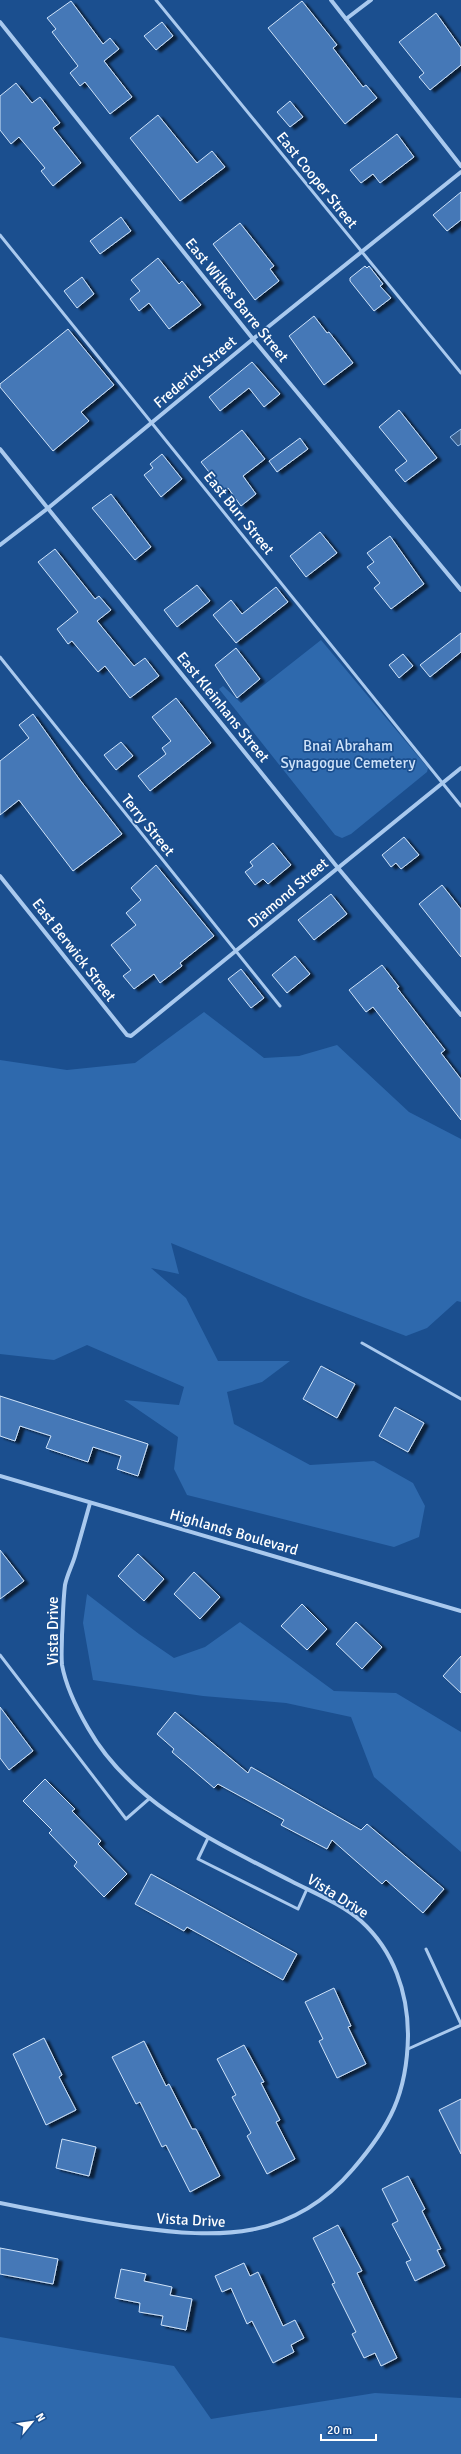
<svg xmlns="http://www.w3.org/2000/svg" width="461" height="2454" viewBox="0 0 461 2454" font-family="Signika,sans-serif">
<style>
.green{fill:#2e69ad}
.water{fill:#3c6290;stroke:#9cc4f0}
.building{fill:#4478b7;stroke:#cfe3fa;filter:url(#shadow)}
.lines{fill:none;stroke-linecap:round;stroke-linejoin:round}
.lane{stroke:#a9c9ee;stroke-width:3}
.street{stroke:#a9c9ee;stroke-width:4}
.labels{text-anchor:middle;stroke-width:3.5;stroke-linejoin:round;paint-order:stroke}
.street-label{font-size:15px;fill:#fff;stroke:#1b4f8f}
.park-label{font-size:15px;fill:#cfe3fa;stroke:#1b4f8f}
</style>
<defs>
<filter id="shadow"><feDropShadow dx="4.5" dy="2.5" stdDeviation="1" flood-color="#0009"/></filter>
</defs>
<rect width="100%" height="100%" fill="#1b4f8f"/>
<g class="green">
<polygon points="321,640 428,768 427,772 351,834 342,838 335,835 219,689 223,686 241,703"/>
<polygon points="204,1012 264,1058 299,1056 337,1045 409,1112 461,1139 461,1302 457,1301 427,1328 406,1336 303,1297 171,1243 179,1274 151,1268 186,1298 218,1361 290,1361 262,1382 227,1392 234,1424 310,1465 374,1461 413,1483 425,1506 419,1537 394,1547 187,1495 174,1469 178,1437 124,1400 179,1405 184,1387 87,1345 54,1360 0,1354 0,1060 67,1070 135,1063"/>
<polygon points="87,1594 139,1634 174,1658 205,1647 240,1622 334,1691 396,1693 461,1732 461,1852 374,1777 351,1717 286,1703 203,1696 93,1680 83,1623"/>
<polygon points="0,2337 174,2366 211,2419 375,2393 461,2398 461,2454 0,2454"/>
</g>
<polygon class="water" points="461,429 461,444 458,446 450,437"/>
<g class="building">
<polygon points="71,1 103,44 110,38 119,49 104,61 132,97 110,114 85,82 80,86 70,73 78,66 52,32 56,29 47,18"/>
<polygon points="302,1 337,45 333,48 363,87 366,85 377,98 345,124 268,28"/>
<polygon points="436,13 461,48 461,65 430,90 419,77 424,73 399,42"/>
<polygon points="162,22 173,36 156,50 144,36"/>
<polygon points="16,83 32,103 40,97 60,123 53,128 81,163 53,186 41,171 45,168 19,137 11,144 0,130 0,96"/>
<polygon points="290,101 303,117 290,127 277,112"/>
<polygon points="158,115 197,163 212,151 225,167 180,201 130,138"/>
<polygon points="397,134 414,157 380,183 373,174 361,183 350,170"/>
<polygon points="461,192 461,220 447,231 433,215"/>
<polygon points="121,217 131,231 100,254 90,241"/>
<polygon points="240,223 274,266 270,269 279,281 255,300 213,244"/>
<polygon points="158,258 179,284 182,281 201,305 169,329 149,303 139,311 130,299 140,291 131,280"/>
<polygon points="365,266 367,268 369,266 383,284 380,286 391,298 374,311 350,281 350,278"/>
<polygon points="82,277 94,294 77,308 64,291"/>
<polygon points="314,316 327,333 329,332 353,363 324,385 289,336"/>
<polygon points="68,329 114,385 81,412 89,421 53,451 0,387 0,384"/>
<polygon points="252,362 280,394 264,407 249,388 220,411 209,397"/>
<polygon points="399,410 437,458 405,482 395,470 407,461 379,427"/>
<polygon points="242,430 265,459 243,476 256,494 241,506 228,488 224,491 201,462"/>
<polygon points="300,438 308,449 277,472 269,461"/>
<polygon points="162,454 182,479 161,497 144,475 153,468 150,464"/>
<polygon points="111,494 151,547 135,560 92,508"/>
<polygon points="320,532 337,553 306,577 290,556"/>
<polygon points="390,536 424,584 391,609 374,588 380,583 367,567 374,562 367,553"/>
<polygon points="55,549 95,599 99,596 111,610 97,621 134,666 145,658 159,676 130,698 105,666 98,672 72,641 68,644 57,629 78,612 38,562"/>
<polygon points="197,585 210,601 177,627 164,610"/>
<polygon points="276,587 288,602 236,643 213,615 231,600 242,614"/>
<polygon points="461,633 461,652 430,677 420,665"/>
<polygon points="236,648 260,679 237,698 215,665"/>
<polygon points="403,654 413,666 399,678 389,665"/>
<polygon points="176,698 211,743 150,791 138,776 166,754 162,748 171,741 152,717"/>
<polygon points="33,714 80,780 122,834 73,871 19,800 0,815 0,761 29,738 19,725"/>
<polygon points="121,742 133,756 116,770 104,755"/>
<polygon points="404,837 419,855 401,869 396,863 391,867 382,855"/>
<polygon points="273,843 291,865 268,884 263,879 255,885 245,872 253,866 250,862"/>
<polygon points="156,865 214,936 180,963 182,966 160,983 154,974 134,989 123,976 131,970 111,945 136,925 126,913 141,900 131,888"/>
<polygon points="442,885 461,909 461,957 419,904"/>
<polygon points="331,894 347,914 314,940 298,920"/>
<polygon points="295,956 310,974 287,993 272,975"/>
<polygon points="382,965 399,987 397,988 445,1050 441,1053 461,1079 461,1120 373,1007 366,1012 349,990"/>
<polygon points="241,969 264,998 251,1008 228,979"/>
<polygon points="321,1366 355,1384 337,1418 303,1399"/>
<polygon points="0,1396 148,1444 138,1476 117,1469 121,1456 93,1447 88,1462 46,1448 51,1436 20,1426 15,1441 0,1436"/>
<polygon points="395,1407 424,1423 408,1452 379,1436"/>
<polygon points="0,1550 24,1581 0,1599"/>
<polygon points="138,1554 164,1579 144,1601 118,1576"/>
<polygon points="194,1572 220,1597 200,1619 174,1594"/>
<polygon points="302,1604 327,1629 307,1650 281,1626"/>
<polygon points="356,1622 382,1647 362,1669 336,1644"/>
<polygon points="461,1656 461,1693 443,1676"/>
<polygon points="0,1707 33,1751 9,1770 0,1758"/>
<polygon points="175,1712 248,1773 251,1767 361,1830 367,1824 444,1889 423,1913 386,1880 382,1884 332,1840 327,1849 281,1825 284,1820 218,1784 214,1788 172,1752 174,1749 157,1734"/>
<polygon points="45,1779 75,1809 72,1811 101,1841 98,1844 127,1874 104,1897 74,1866 77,1862 49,1833 52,1830 23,1801"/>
<polygon points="151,1874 297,1954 283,1980 187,1927 184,1931 135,1904"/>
<polygon points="334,1988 351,2026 348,2027 366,2064 337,2078 319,2041 323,2039 305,2002"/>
<polygon points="44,2038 62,2075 59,2077 76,2110 46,2125 13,2054"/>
<polygon points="144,2041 166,2086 169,2084 192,2129 196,2129 220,2176 190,2192 166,2145 162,2147 140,2102 136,2104 112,2057"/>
<polygon points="244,2045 264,2082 261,2083 280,2120 276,2122 295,2159 267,2174 247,2136 251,2133 232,2097 236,2095 217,2059"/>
<polygon points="461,2099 461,2154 439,2110"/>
<polygon points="62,2139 96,2147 89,2176 56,2168"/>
<polygon points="408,2176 425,2209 422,2211 441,2249 437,2250 445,2266 415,2281 406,2262 411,2260 392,2224 398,2221 382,2189"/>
<polygon points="338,2225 362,2271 357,2273 397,2358 381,2366 375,2353 364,2358 352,2334 356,2332 332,2284 335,2283 313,2238"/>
<polygon points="0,2248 58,2259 53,2284 0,2274"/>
<polygon points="244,2263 250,2276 258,2272 283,2326 295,2320 304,2338 291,2345 294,2352 273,2363 252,2321 247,2324 231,2288 222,2292 215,2276"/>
<polygon points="121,2269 146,2274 144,2281 172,2287 170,2295 192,2299 186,2330 161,2325 163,2316 139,2312 140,2303 115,2298"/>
</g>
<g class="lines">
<g class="lane">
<polyline points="156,0 461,373"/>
<polyline points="0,235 461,806"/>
<polyline points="0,657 280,1006"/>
<polyline points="362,1343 461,1399"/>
<polyline points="0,1655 126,1819 150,1798"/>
<polyline points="208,1838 198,1859 298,1909 307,1889"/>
<polyline points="426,1949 461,2024"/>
<polyline points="408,2049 461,2025"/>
</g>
<g class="street">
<polyline points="331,0 461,166"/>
<polyline points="346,19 371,0"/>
<polyline points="0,22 253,339 461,590"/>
<polyline points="0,449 338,868 461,1015"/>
<polyline points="0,545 47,509 253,339 461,172"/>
<polyline points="0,876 127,1035 131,1036 461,768"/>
<polyline points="0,1476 461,1611"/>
<path d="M0,2203C44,2212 89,2221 133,2227C219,2239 292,2241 353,2169C390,2126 407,2094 408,2036C408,1993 394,1951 361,1921C342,1904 314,1893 291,1881C217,1843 131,1804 88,1728C77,1709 66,1687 62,1665C61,1656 62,1644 62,1635C63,1618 63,1601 65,1585C67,1575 72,1566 75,1556C80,1539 85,1521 90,1503"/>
</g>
</g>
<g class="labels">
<g class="street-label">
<text transform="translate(317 180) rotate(51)" y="5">East Cooper Street</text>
<text transform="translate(237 300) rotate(51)" y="5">East Wilkes Barre Street</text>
<text transform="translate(195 372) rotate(-40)" y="5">Frederick Street</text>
<text transform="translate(239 513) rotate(51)" y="5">East Burr Street</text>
<text transform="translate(223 707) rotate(51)" y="5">East Kleinhans Street</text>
<text transform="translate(148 825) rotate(51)" y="5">Terry Street</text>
<text transform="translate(288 893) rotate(-40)" y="5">Diamond Street</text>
<text transform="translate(74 950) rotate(52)" y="5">East Berwick Street</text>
<text transform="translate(234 1532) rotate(16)" y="5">Highlands Boulevard</text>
<text transform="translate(53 1631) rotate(-90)" y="5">Vista Drive</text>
<text transform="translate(338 1896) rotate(32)" y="5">Vista Drive</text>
<text transform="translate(191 2220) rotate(3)" y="5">Vista Drive</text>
</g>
<g class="park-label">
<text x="348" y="751">Bnai Abraham<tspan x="348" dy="17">Synagogue Cemetery</tspan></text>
</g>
</g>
<g transform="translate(32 2422) rotate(61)" stroke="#1b4f8f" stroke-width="3" paint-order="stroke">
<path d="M0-3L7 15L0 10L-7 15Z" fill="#ffffff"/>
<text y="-6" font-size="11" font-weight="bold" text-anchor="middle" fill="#ffffff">N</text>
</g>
<path d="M321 2434v6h55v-6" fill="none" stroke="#ffffff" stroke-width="2"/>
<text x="327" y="2434" font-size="12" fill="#ffffff" stroke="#1b4f8f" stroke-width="3" paint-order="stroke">20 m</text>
</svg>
